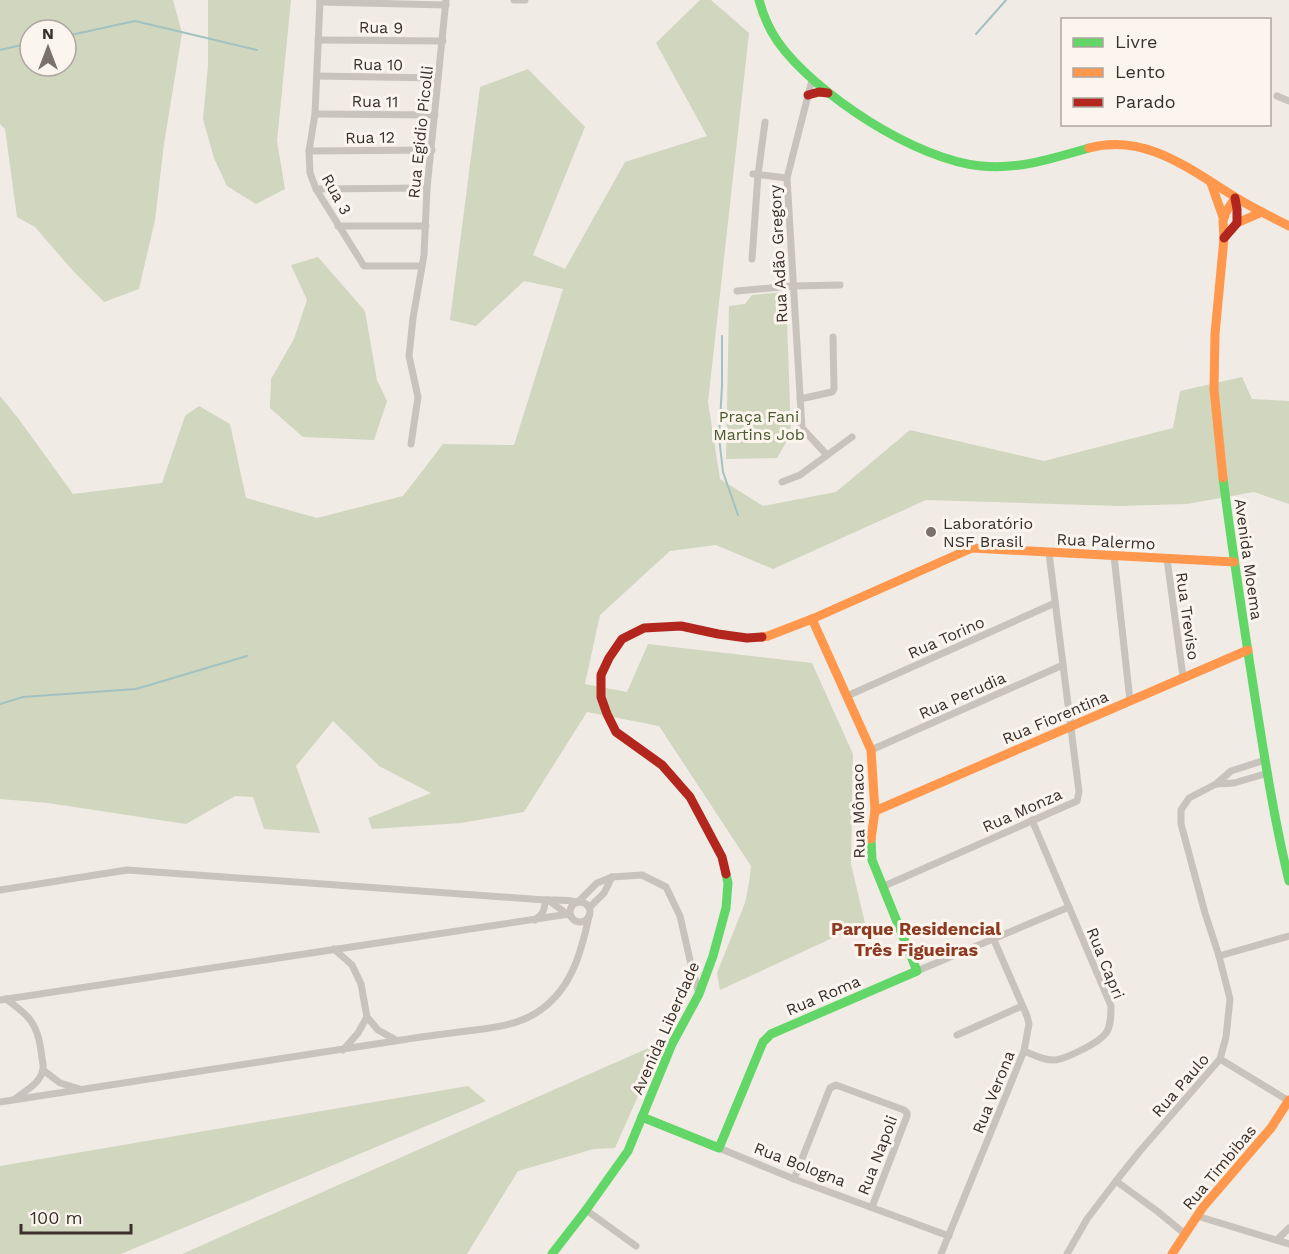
<svg xmlns="http://www.w3.org/2000/svg" width="1289" height="1254" viewBox="0 0 1289 1254" font-family="'Work Sans',sans-serif">
<style>
.green{fill:#d1d6bf;fill-rule:evenodd}
.lines{fill:none;stroke-linecap:round;stroke-linejoin:round}
.stream{stroke:#a1c2c1;stroke-width:2}
.street{stroke:#c9c3be;stroke-width:7}
.fast{stroke:#63d668;stroke-width:9}
.slow{stroke:#ff974d;stroke-width:9}
.jam{stroke:#b3261e;stroke-width:9}
.poi-dot{fill:#7a716c;stroke:#fbf5ee;stroke-width:2}
.labels{text-anchor:middle;stroke-width:6;stroke-linejoin:round;paint-order:stroke}
.street-label{font-size:16px;fill:#3b302b;stroke:#fbf5ee}
.park-label{font-size:16px;fill:#4a5a2e;stroke:#fbf5ee}
.poi-label{font-size:16px;fill:#3b302b;stroke:#fbf5ee;text-anchor:start}
.neighbourhood-label{font-size:18px;font-weight:bold;fill:#8c3b22;stroke:#fbf5ee}
</style>
<rect width="100%" height="100%" fill="#f0ebe5"/>
<g class="green">
<path d="M0,0H173L182,33L164,144L155,220L139,289L104,302L74,272L35,227L17,217L5,129L0,124ZM30,30H66V66H30Z"/>
<polygon points="208,0 291,0 277,141 285,189 256,204 227,186 214,158 203,119 208,66"/>
<polygon points="700,0 711,0 749,33 708,402 720,479 763,506 836,492 910,430 1044,461 1173,428 1180,391 1242,377 1252,399 1289,401 1289,504 1254,492 1187,504 1119,506 926,500 773,569 716,545 670,551 600,615 585,684 627,692 648,644 812,663 853,754 851,864 865,923 720,990 717,973 745,903 749,883 751,866 659,726 587,712 524,812 461,823 372,829 368,818 431,793 379,766 333,721 296,766 320,833 264,829 253,797 235,796 186,824 48,803 0,799 0,396 18,418 73,494 162,483 185,416 199,406 230,424 246,498 317,518 403,496 443,444 514,445 563,289 524,281 476,326 450,320 480,87 528,69 585,127 533,255 565,269 625,162 707,136 656,43"/>
<polygon points="318,257 365,311 377,380 387,401 374,440 303,437 270,408 271,379 294,339 307,300 291,265"/>
<polygon points="786,292 791,434 777,458 726,459 729,306 745,304 752,295"/>
<polygon points="662,1042 615,1148 594,1149 518,1171 467,1254 182,1254"/>
<polygon points="468,1086 486,1101 121,1254 0,1254 0,1166"/>
</g>
<g class="lines">
<g class="stream">
<polyline points="976,34 1006,0"/>
<polyline points="66,36 135,21 257,50"/>
<polyline points="0,50 30,43"/>
<polyline points="722,336 722,386 719,437 723,472 738,515"/>
<polyline points="0,704 23,697 136,689 247,656"/>
</g>
<g class="street">
<polyline points="320,0 315,114 309,151 310,173 316,189 364,266 421,266"/>
<polyline points="514,0 525,0"/>
<polyline points="320,2 446,5"/>
<polyline points="318,40 443,41"/>
<polyline points="317,76 438,78"/>
<polyline points="812,80 787,178 802,428 827,455"/>
<polyline points="1277,96 1289,101"/>
<polyline points="315,114 435,115"/>
<polyline points="309,151 432,150"/>
<polyline points="753,174 787,178"/>
<polyline points="316,189 427,188"/>
<polyline points="338,226 426,226"/>
<polyline points="752,259 758,175 765,122"/>
<polyline points="737,291 793,286 840,285"/>
<polyline points="800,399 832,392 834,389 833,337"/>
<polyline points="411,444 418,397 409,356 413,318 424,255 427,188 446,0"/>
<polyline points="782,482 800,475 852,437"/>
<polyline points="1114,556 1130,701"/>
<polyline points="1167,559 1183,677"/>
<polyline points="847,696 1055,603"/>
<polyline points="871,750 1063,665"/>
<polyline points="1216,784 1231,771 1265,760"/>
<polyline points="882,887 1077,801 1079,792 1049,553"/>
<path d="M0,890L127,870L545,900C556,900 566,899 577,902"/>
<polyline points="548,900 570,916"/>
<circle cx="580" cy="912" r="10"/>
<polyline points="578,902 597,883 612,877 642,875 666,887 680,916 690,960 699,994"/>
<polyline points="590,907 604,893 612,877"/>
<path d="M535,920C543,914 545,910 545,900"/>
<polyline points="334,949 352,965 361,984 367,1017 358,1033 343,1050"/>
<polyline points="1219,956 1289,936"/>
<polyline points="917,971 1069,907"/>
<path d="M6,999C28,1015 37,1022 41,1050C41,1056 44,1064 43,1069C41,1083 25,1091 15,1099"/>
<polyline points="0,1000 569,914"/>
<polyline points="367,1017 378,1030 396,1040"/>
<polyline points="957,1035 1022,1006"/>
<path d="M1024,1051C1034,1055 1045,1061 1056,1060C1067,1058 1099,1043 1106,1033C1111,1026 1111,1015 1111,1006L1032,820"/>
<polyline points="1220,1059 1289,1101"/>
<polyline points="43,1070 60,1083 80,1089"/>
<path d="M0,1102C131,1081 263,1062 395,1041C419,1037 443,1034 467,1031C491,1028 515,1026 536,1013C571,991 581,954 589,916"/>
<polyline points="719,1148 794,1179 949,1236"/>
<polyline points="794,1179 830,1088 836,1085 904,1110 907,1113 907,1116 872,1207"/>
<polyline points="1116,1181 1157,1211 1185,1234"/>
<polyline points="586,1210 636,1246"/>
<polyline points="1197,1216 1289,1244"/>
<polyline points="1277,1240 1289,1228"/>
<polyline points="941,1254 1024,1051 1029,1024 1027,1016 993,938"/>
<polyline points="1067,1254 1087,1219 1116,1181 1140,1151 1220,1059 1226,1037 1230,999 1219,956 1205,913 1181,824 1181,810 1189,798 1216,784 1234,783 1268,773"/>
</g>
<g class="fast">
<path d="M759,0C763,15 769,29 778,42C815,94 916,160 981,166C1019,170 1053,158 1089,148"/>
<path d="M1223,478C1232,549 1243,620 1254,691C1264,755 1274,819 1289,881"/>
<polyline points="642,1117 719,1148 763,1042 771,1034 917,971 872,860 871,839"/>
<polyline points="552,1254 586,1210 628,1151 672,1044 699,994 713,956 726,908 728,883 726,874"/>
</g>
<g class="slow">
<path d="M1089,148C1144,133 1188,168 1232,195C1250,207 1270,216 1289,226"/>
<polyline points="1211,183 1223,217"/>
<polyline points="1237,223 1262,212"/>
<polyline points="1223,478 1214,389 1215,334 1224,238 1223,221 1226,212 1235,198"/>
<polyline points="812,619 871,750 875,811 871,839"/>
<polyline points="762,637 768,636 812,619 972,548 1234,562"/>
<polyline points="875,811 1248,650"/>
<polyline points="1172,1254 1203,1207 1271,1128 1289,1100"/>
</g>
<g class="jam">
<polyline points="808,95 819,92 828,93"/>
<polyline points="1224,238 1237,223 1237,209 1235,198"/>
<polyline points="726,874 722,857 690,797 662,765 616,732 607,714 601,697 601,675 609,658 622,639 644,628 681,626 718,634 747,638 762,637"/>
</g>
</g>
<circle class="poi-dot" cx="931" cy="532" r="6"/>
<g class="labels">
<g class="street-label">
<text transform="translate(381 27) rotate(1)" y="6">Rua 9</text>
<text transform="translate(378 64) rotate(1)" y="6">Rua 10</text>
<text transform="translate(375 101) rotate(1)" y="6">Rua 11</text>
<text transform="translate(420 132) rotate(-84)" y="6">Rua Egidio Picolli</text>
<text transform="translate(370 137) rotate(-1)" y="6">Rua 12</text>
<text transform="translate(337 194) rotate(61)" y="6">Rua 3</text>
<text transform="translate(778 254) rotate(-93)" y="6">Rua Adão Gregory</text>
<text transform="translate(1106 541) rotate(3)" y="6">Rua Palermo</text>
<text transform="translate(1249 559) rotate(82)" y="6">Avenida Moema</text>
<text transform="translate(1188 616) rotate(82)" y="6">Rua Treviso</text>
<text transform="translate(946 637) rotate(-24)" y="6">Rua Torino</text>
<text transform="translate(962 695) rotate(-24)" y="6">Rua Perudia</text>
<text transform="translate(1055 717) rotate(-23)" y="6">Rua Fiorentina</text>
<text transform="translate(1022 810) rotate(-24)" y="6">Rua Monza</text>
<text transform="translate(858 811) rotate(-91)" y="6">Rua Mônaco</text>
<text transform="translate(1106 963) rotate(68)" y="6">Rua Capri</text>
<text transform="translate(823 995) rotate(-23)" y="6">Rua Roma</text>
<text transform="translate(665 1028) rotate(-66)" y="6">Avenida Liberdade</text>
<text transform="translate(1180 1085) rotate(-49)" y="6">Rua Paulo</text>
<text transform="translate(993 1092) rotate(-68)" y="6">Rua Verona</text>
<text transform="translate(877 1155) rotate(-69)" y="6">Rua Napoli</text>
<text transform="translate(800 1164) rotate(21)" y="6">Rua Bologna</text>
<text transform="translate(1219 1167) rotate(-50)" y="6">Rua Timbibas</text>
</g>
<g class="park-label">
<text x="759" y="422">Praça Fani<tspan x="759" dy="18">Martins Job</tspan></text>
</g>
<g class="poi-label">
<text x="943" y="529">Laboratório<tspan x="943" dy="18">NSF Brasil</tspan></text>
</g>
<g class="neighbourhood-label">
<text x="916" y="935">Parque Residencial<tspan x="916" dy="21">Três Figueiras</tspan></text>
</g>
</g>
<rect x="1061" y="18" width="210" height="108" fill="#fbf5ee" stroke="#aea6a0" stroke-width="1.5"/>
<rect x="1073" y="38" width="30" height="9" fill="#63d668" stroke="#aea6a0" stroke-width="1.5"/>
<text x="1115" y="48" font-size="18" fill="#3b302b">Livre</text>
<rect x="1073" y="68" width="30" height="9" fill="#ff974d" stroke="#aea6a0" stroke-width="1.5"/>
<text x="1115" y="78" font-size="18" fill="#3b302b">Lento</text>
<rect x="1073" y="98" width="30" height="9" fill="#b3261e" stroke="#aea6a0" stroke-width="1.5"/>
<text x="1115" y="108" font-size="18" fill="#3b302b">Parado</text>
<g transform="translate(48 48)"><circle r="28" fill="#fbf5ee" stroke="#aea6a0" stroke-width="1.5"/>
<path d="M0-4.5L10 22L0 15L-10 22Z" fill="#7a716c"/>
<text y="-9" font-size="16" font-weight="bold" text-anchor="middle" fill="#3b302b">N</text>
</g>
<path d="M21 1224v9h110v-9" fill="none" stroke="#3b302b" stroke-width="3"/>
<text x="30" y="1224" font-size="18" fill="#3b302b" stroke="#fbf5ee" stroke-width="4.5" paint-order="stroke">100 m</text>
</svg>
